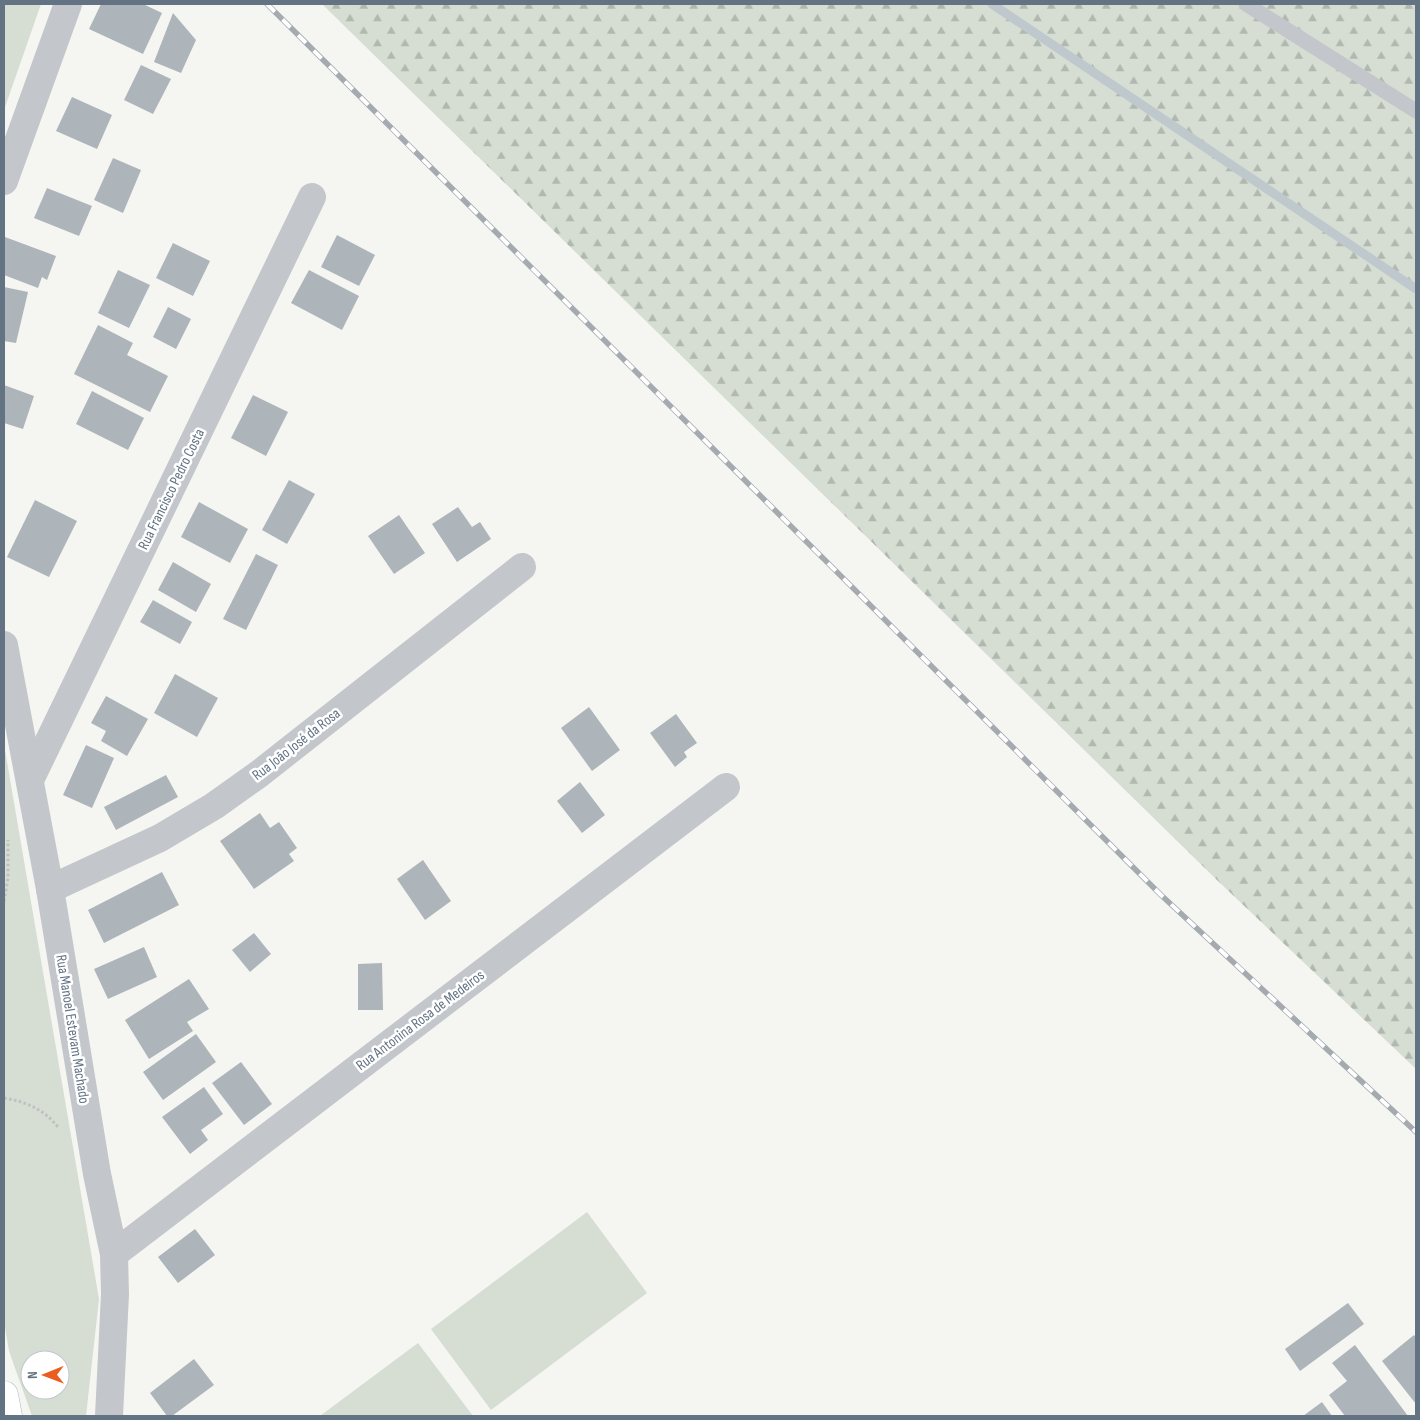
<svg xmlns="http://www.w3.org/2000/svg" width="1420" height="1420" viewBox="0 0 1420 1420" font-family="'Sofia Sans Condensed',sans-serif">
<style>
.forest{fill:url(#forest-firs)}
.park{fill:#d6ddd2;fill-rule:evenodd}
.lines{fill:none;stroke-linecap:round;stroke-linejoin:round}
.stream{stroke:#bec8cd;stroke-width:9}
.building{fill:#adb4ba}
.secondary-casing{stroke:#b5babf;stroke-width:29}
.path{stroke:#bfc0c2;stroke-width:3;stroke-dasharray:2.5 2.5;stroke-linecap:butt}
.service{stroke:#c3c6ca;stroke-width:15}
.minor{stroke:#c3c6ca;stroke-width:28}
.secondary{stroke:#fff;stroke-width:28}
.rail-casing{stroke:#a5aab0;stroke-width:5.5}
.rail{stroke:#fff;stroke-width:4;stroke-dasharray:11;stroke-linecap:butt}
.labels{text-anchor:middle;stroke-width:5;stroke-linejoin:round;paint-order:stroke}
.street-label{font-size:15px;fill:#637384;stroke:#fff}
</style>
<defs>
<pattern id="forest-firs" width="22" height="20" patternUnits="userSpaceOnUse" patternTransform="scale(1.25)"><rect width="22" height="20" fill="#d6ddd2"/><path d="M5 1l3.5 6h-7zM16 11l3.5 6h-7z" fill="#b1b8b0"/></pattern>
</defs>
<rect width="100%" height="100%" fill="#f5f6f1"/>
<polygon class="forest" points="322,4 1416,4 1416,1069 1219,882"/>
<g class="park">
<polygon points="4,4 41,4 4,110"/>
<path d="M4,744L99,1299L86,1416H32L9,1351L4,1321ZM30,1360H60V1390H30Z"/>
<polygon points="587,1212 647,1293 491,1410 431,1329"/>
<polygon points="418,1343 473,1416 320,1416"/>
</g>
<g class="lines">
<polyline class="stream" points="992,4 1416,289"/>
</g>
<g class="building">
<polygon points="101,4 143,4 162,13 143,54 89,29"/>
<polygon points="173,13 196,40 181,73 154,62"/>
<polygon points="141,65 171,79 153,114 124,100"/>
<polygon points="72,97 112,115 97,149 56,131"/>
<polygon points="113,158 141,170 123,213 94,200"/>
<polygon points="47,188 92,206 79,236 34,218"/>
<polygon points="337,235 375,255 359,286 321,267"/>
<polygon points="5,237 56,256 47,280 42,277 38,288 4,275"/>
<polygon points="173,243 210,261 193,296 156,278"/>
<polygon points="118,270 150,285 129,328 98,313"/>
<polygon points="309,270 359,296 342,330 291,303"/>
<polygon points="4,287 28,292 16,343 4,341"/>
<polygon points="168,307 191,319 176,349 153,337"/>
<polygon points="98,325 133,343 127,355 168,376 150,412 74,374"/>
<polygon points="4,385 34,396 23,429 4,423"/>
<polygon points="92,391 144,418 128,450 76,424"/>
<polygon points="253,395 288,412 266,456 231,438"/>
<polygon points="289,480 315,494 287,544 262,530"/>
<polygon points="35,500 77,521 49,577 7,557"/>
<polygon points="199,502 248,529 230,563 181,537"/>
<polygon points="458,507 472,527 480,522 491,539 457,562 432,524"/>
<polygon points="399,515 425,553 394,574 368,536"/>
<polygon points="256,554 278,565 246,630 223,619"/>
<polygon points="173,562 211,584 196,612 158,590"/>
<polygon points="153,600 192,622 180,644 140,622"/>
<polygon points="175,674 218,698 197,737 154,713"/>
<polygon points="106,696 148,719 127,756 101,741 106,731 91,723"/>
<polygon points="589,707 620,750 592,771 561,728"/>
<polygon points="676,714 697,743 684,752 687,757 675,767 650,733"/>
<polygon points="86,745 114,758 92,808 63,795"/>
<polygon points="166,775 178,797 116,830 104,807"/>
<polygon points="580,782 605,815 582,833 557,801"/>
<polygon points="260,813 270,828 279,822 297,848 289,854 294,861 254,889 220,841"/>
<polygon points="423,860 451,901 425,920 397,879"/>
<polygon points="162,872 179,905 104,943 88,910"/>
<polygon points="254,933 271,954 250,972 232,950"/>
<polygon points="144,947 157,977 108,999 94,969"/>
<polygon points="382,963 383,1010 358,1010 358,964"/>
<polygon points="189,979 209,1009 187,1022 193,1031 149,1059 125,1020"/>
<polygon points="196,1034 216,1062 163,1100 143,1072"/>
<polygon points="241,1062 272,1104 244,1125 212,1083"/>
<polygon points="204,1087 223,1114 201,1130 208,1140 190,1154 162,1117"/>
<polygon points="195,1229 215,1255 178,1283 158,1257"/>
<polygon points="1348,1303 1364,1324 1300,1371 1285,1349"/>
<polygon points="1414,1335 1416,1338 1416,1404 1382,1361"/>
<polygon points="1355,1345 1408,1416 1345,1416 1329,1395 1347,1381 1332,1363"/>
<polygon points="194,1359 214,1385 172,1416 167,1416 150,1393"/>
<polygon points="1322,1402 1332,1416 1303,1416"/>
</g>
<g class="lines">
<g class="secondary-casing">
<polyline id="secondary" points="4,1395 8,1416"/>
</g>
<g class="path">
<polyline points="4,901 8,878 8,840"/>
<path d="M4,1098C27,1102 43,1109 58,1127"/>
</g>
<polyline class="service" points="1246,4 1416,111"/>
<g class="minor">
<polyline points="4,181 68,4"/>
<polyline points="4,645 50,889 97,1174 114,1254 115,1294 109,1416"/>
<polyline points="30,780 312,197"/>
<polyline points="50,889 160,838 214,806 259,774 522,567"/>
<polyline points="114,1254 726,787"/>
</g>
<use href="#secondary" class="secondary"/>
<g class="rail-casing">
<polyline id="rail" points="267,4 1161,895 1416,1132"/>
</g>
<use href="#rail" class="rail"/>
</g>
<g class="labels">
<g class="street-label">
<text transform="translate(171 489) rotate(-64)" y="5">Rua Francisco Pedro Costa</text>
<text transform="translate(296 744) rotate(-38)" y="5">Rua João José da Rosa</text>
<text transform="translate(420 1020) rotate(-37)" y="5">Rua Antonina Rosa de Medeiros</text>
<text transform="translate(73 1029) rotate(81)" y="5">Rua Manoel Estevam Machado</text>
</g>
</g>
<rect width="1420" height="1420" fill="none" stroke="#637384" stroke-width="10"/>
<g transform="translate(45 1375) rotate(269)"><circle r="24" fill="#ffffff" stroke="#c1c7ce"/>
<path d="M0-4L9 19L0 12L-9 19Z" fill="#ea5d1d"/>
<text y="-8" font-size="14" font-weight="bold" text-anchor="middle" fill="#637384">N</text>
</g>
</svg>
